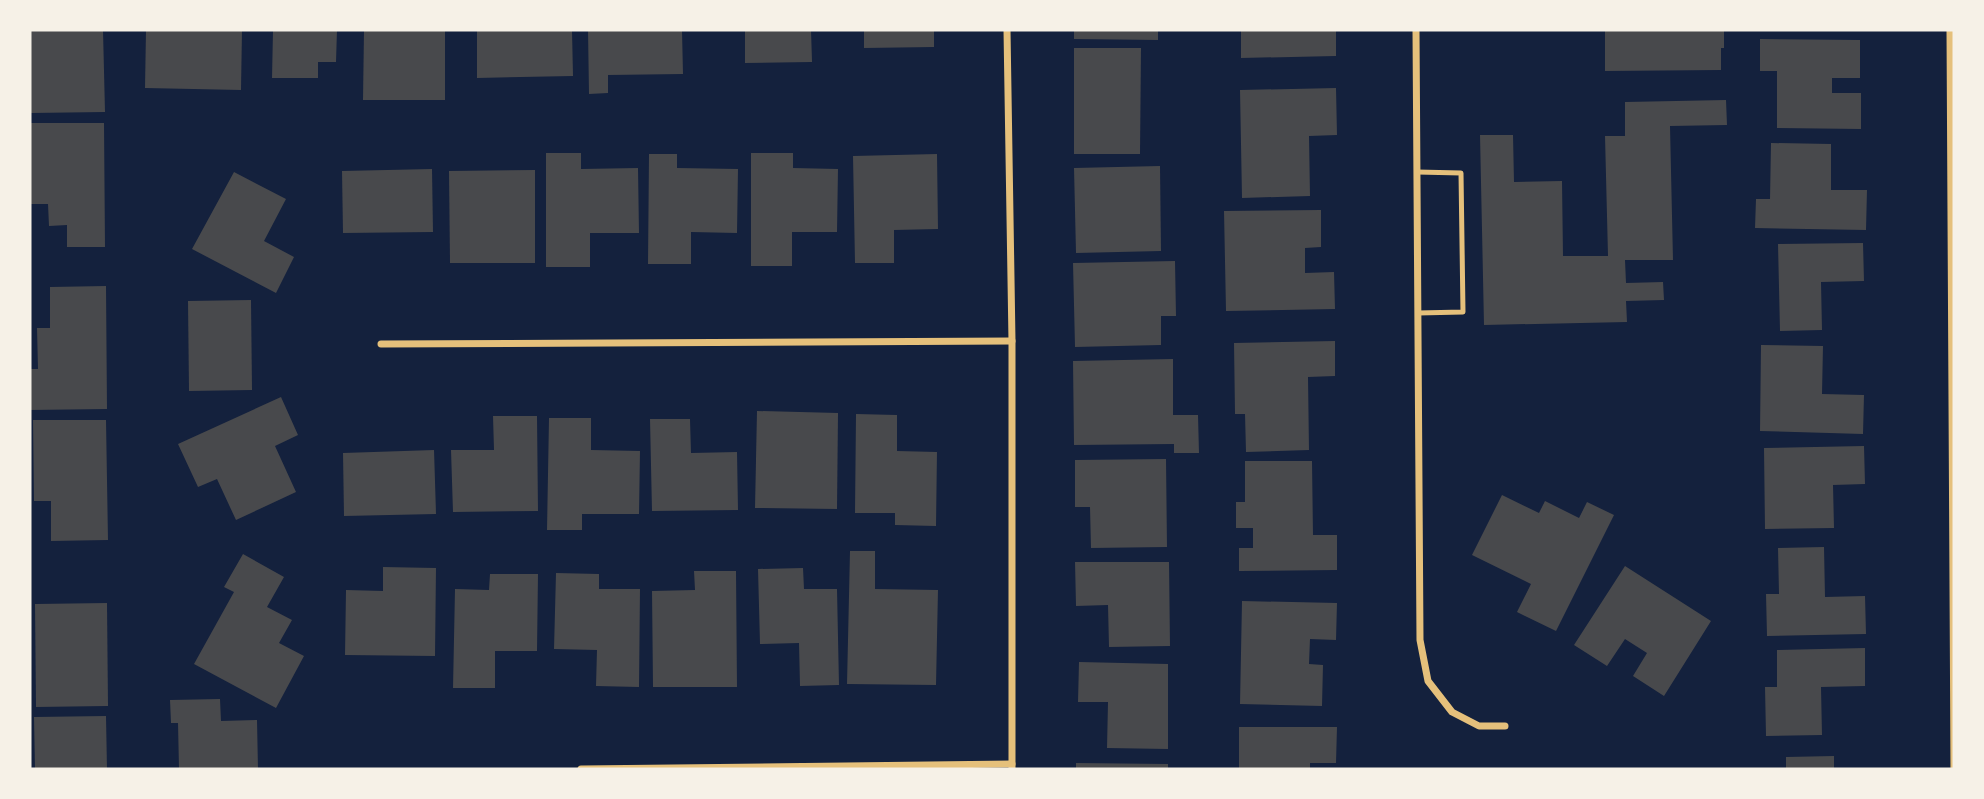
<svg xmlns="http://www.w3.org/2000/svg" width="1984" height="799" viewBox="0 0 1984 799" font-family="Arial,sans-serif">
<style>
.building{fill:#48494c}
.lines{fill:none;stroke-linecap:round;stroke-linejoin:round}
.service{stroke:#e5c07b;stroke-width:5}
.minor{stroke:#e5c07b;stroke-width:7}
</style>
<rect width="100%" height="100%" fill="#14213d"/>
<g class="building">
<polygon points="46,30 103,30 105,112 31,113 30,31"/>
<polygon points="146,30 242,30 241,90 145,88"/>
<polygon points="273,30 337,30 336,62 318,62 318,78 272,78"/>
<polygon points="364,30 445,30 445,100 363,100"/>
<polygon points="477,30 572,30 573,76 477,78"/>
<polygon points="588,30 682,30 683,74 608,75 608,93 589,94"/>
<polygon points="745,30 811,30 812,62 745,63"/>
<polygon points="864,30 934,30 934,47 864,48"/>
<polygon points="1074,30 1158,30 1158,40 1074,39"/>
<polygon points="1241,30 1336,30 1336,56 1241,58"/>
<polygon points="1605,30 1724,30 1724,48 1721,48 1721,70 1605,71"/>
<polygon points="1760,39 1860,40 1860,78 1832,78 1832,93 1861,93 1861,129 1777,128 1777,71 1760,71"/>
<polygon points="1074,48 1141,48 1140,154 1074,154"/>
<polygon points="1336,88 1337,135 1309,136 1310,196 1242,198 1240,90"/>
<polygon points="1726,100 1727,125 1670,126 1673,260 1625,260 1626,283 1663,282 1664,300 1626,301 1627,322 1484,325 1480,135 1513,135 1514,182 1562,181 1563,256 1608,256 1605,136 1625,136 1625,102"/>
<polygon points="31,123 104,123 105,247 67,247 67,225 49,226 48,204 31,204"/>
<polygon points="1771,143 1831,144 1831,190 1867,190 1866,230 1755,228 1756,199 1770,199"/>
<polygon points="546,153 581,153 581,169 638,168 639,233 590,233 590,267 546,267"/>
<polygon points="751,153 793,153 793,168 838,169 837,232 792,232 792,266 751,266"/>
<polygon points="649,154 677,154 677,168 738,169 737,233 691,232 691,264 648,264"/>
<polygon points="937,154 938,229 894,230 894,263 855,263 853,156"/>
<polygon points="1160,166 1161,251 1076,253 1074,168"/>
<polygon points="432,169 433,232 343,233 342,171"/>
<polygon points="535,170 535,263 450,263 449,171"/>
<polygon points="234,172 286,199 264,241 294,257 276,293 192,249"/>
<polygon points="1321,210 1321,247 1305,248 1305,273 1334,272 1335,309 1226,311 1224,211"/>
<polygon points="1863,243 1864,281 1821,282 1822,330 1780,331 1778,244"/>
<polygon points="1175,261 1176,316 1161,316 1161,345 1075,347 1073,263"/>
<polygon points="106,286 107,409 30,410 30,369 38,369 37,328 50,328 50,287"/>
<polygon points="251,300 252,390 189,391 188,301"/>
<polygon points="1335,341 1335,376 1308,377 1309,450 1246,452 1245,414 1235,414 1234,343"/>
<polygon points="1761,345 1823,346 1822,394 1864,395 1863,434 1760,431"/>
<polygon points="1173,359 1173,415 1198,415 1199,453 1174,453 1174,444 1074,445 1073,361"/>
<polygon points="281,397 298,435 275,446 296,492 236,520 217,479 198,487 178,444"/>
<polygon points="757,411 838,413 837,509 755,508"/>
<polygon points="856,414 897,415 897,451 937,452 936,526 895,525 895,513 855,513"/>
<polygon points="493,416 537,416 538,511 453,512 451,450 494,450"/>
<polygon points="549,418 591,418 591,450 640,451 639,514 582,514 582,530 547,530"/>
<polygon points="650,419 690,419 691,453 737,452 738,510 652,511"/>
<polygon points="33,420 106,420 108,540 51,541 51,501 34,501"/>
<polygon points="1864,446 1865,484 1833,485 1834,528 1765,529 1764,448"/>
<polygon points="434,450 436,514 344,516 343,453"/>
<polygon points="1166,459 1167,547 1091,548 1090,507 1075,507 1075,460"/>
<polygon points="1245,461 1312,461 1313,535 1337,535 1337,570 1239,571 1239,548 1253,548 1253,528 1236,528 1236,502 1245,502"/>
<polygon points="1502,495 1539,513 1545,501 1579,518 1587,502 1614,515 1556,631 1517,612 1531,584 1472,555"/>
<polygon points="1824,547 1825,597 1865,596 1866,634 1767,636 1766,594 1779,594 1778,548"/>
<polygon points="850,551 875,551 875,589 938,590 936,685 847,684"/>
<polygon points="243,554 284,577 267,607 292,620 279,643 304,656 276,708 194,664 234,592 224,587"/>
<polygon points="1075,562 1169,562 1170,646 1109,647 1108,605 1076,606"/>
<polygon points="1625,566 1711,621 1664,696 1633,676 1647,653 1625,639 1607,666 1574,645"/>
<polygon points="383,567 436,568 435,656 345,655 346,590 383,591"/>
<polygon points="803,568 804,589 837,589 839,685 800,686 799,643 760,644 758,569"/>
<polygon points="694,571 736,571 737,687 653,687 652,591 695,590"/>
<polygon points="556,573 599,574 599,589 640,589 639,687 596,686 597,650 554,649"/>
<polygon points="490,574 538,574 537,651 495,651 495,688 453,688 455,589 489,590"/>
<polygon points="1242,601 1337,603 1336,640 1310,639 1309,664 1323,665 1322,706 1240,704"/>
<polygon points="107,603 108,706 36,707 35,604"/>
<polygon points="1865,648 1865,686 1821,687 1822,735 1766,736 1765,687 1777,687 1777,650"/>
<polygon points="1079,662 1168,664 1168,749 1107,748 1108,702 1078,702"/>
<polygon points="220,699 221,721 257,720 258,769 179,769 178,723 171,723 170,700"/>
<polygon points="106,716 107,769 35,769 34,717"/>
<polygon points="1239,727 1337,727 1336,763 1310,763 1310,769 1239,769"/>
<polygon points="1834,756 1834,769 1786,769 1786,757"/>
<polygon points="1076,763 1168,764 1168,769 1076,769"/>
</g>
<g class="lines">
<polyline class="service" points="1417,172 1461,173 1463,312 1418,313"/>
<g class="minor">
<polyline points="1007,30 1012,341 1012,769"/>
<polyline points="1416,30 1420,640 1428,681 1452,712 1479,726 1505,726"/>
<polyline points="1950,30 1954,769"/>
<polyline points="381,344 1012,341"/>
<polyline points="581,769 1012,764"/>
</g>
</g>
<rect width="1984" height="799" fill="none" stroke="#f6f1e7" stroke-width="63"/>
</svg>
